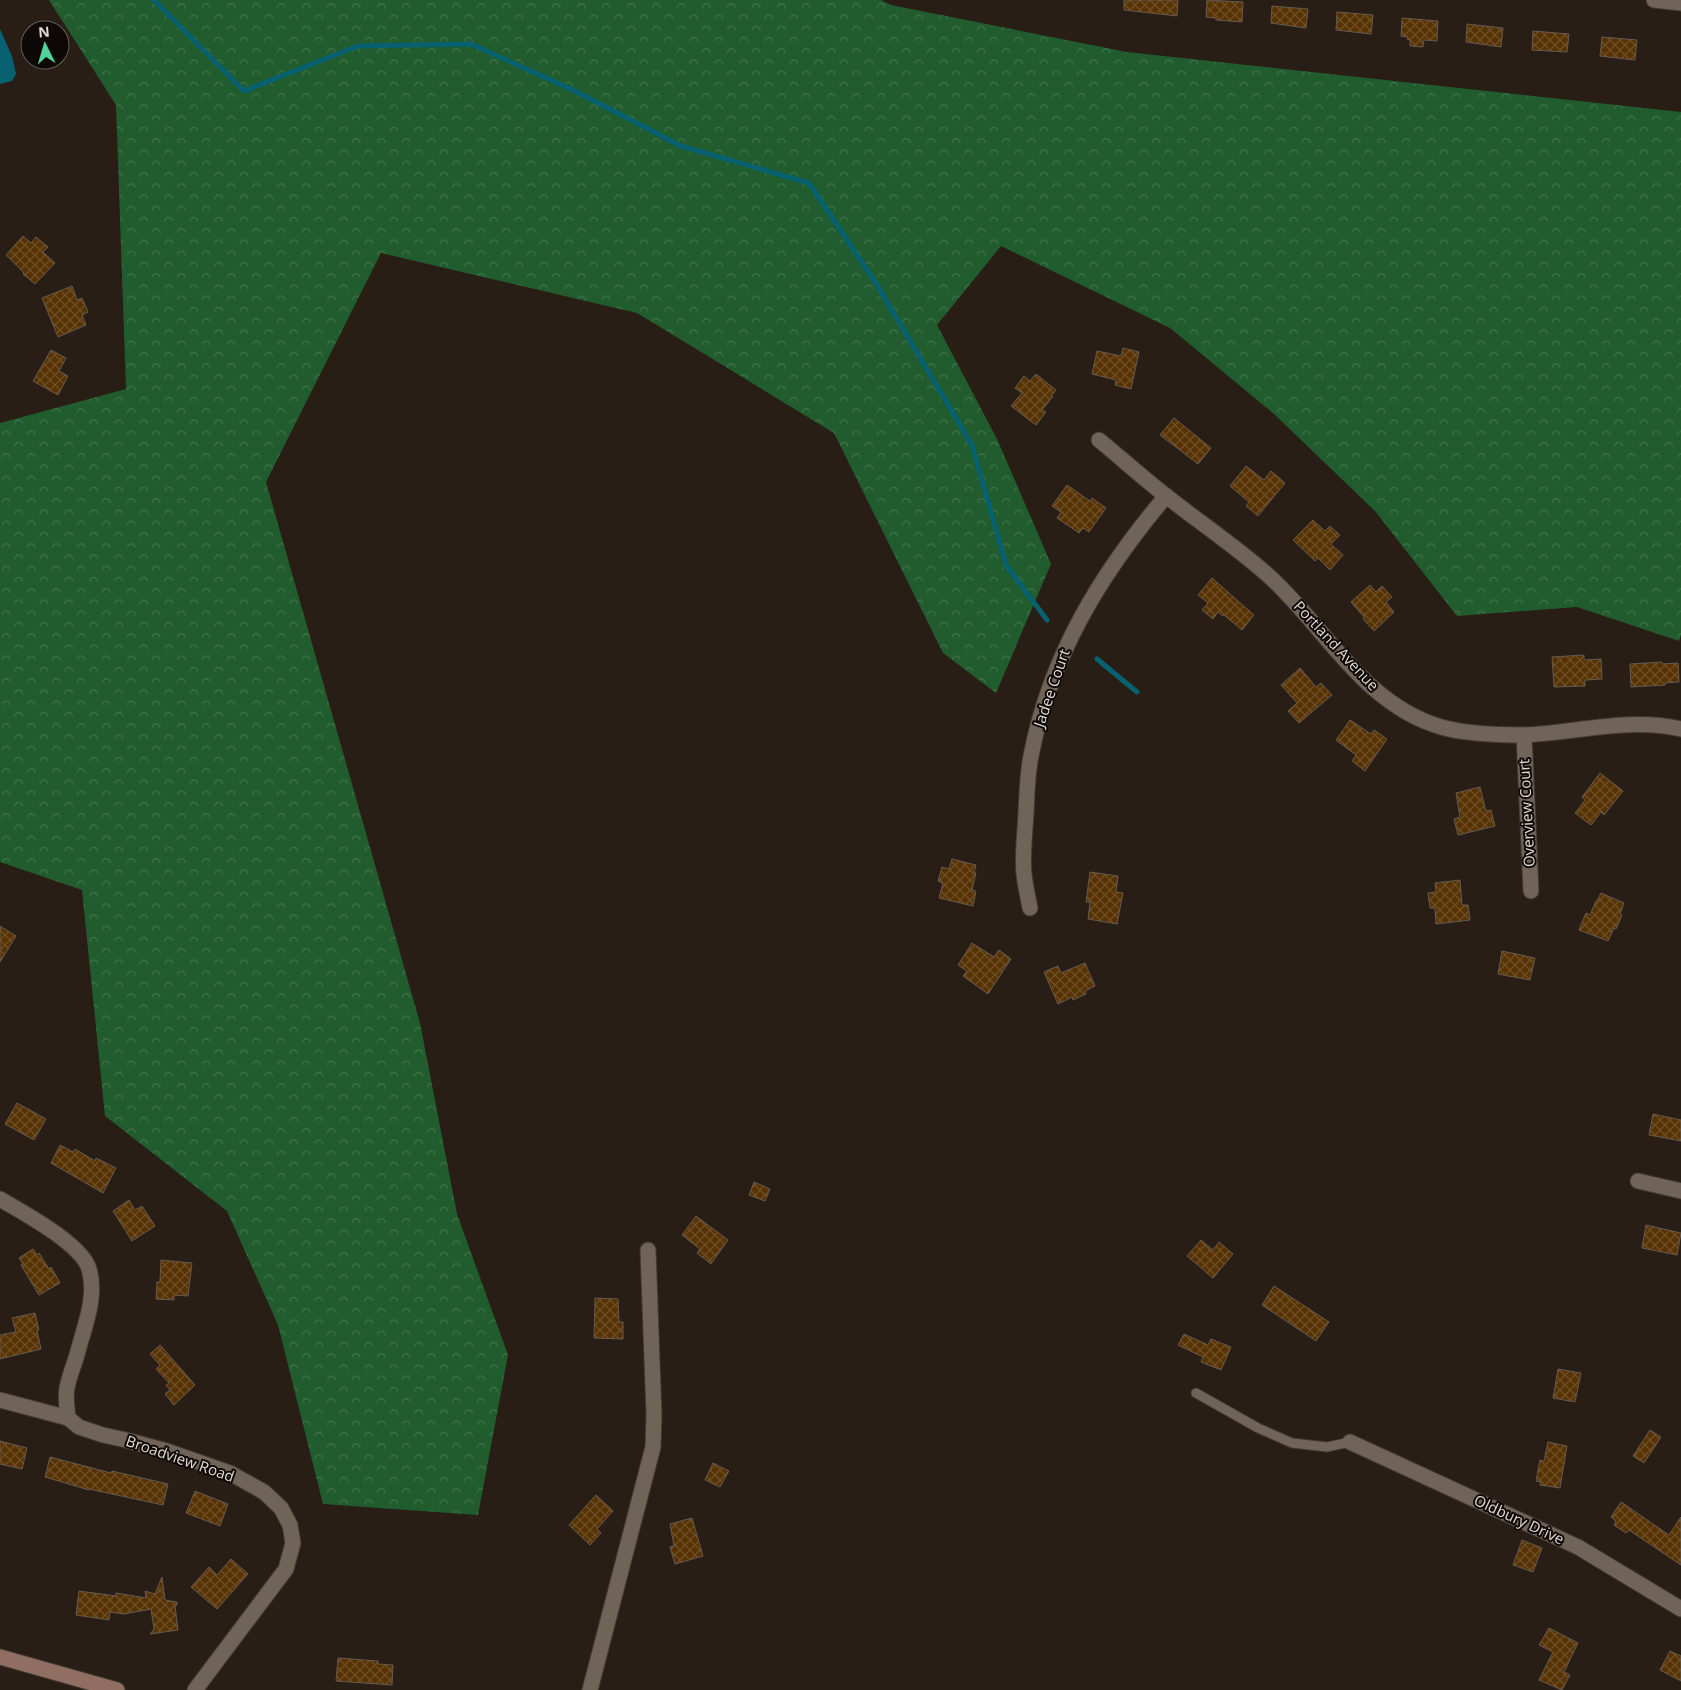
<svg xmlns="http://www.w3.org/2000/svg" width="1681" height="1690" viewBox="0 0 1681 1690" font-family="'Open Sans',sans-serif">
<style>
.forest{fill:url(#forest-crowns)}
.water{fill:#086170}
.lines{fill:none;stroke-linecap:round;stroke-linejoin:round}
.stream{stroke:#086170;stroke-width:5}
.building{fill:url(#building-cross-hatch);stroke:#665a50}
.lane-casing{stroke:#433a34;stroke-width:11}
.street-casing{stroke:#433a34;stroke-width:17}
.secondary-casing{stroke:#433a34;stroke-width:17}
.lane{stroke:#706459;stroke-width:9}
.street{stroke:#706459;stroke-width:15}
.secondary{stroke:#906f62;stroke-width:15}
.labels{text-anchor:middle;stroke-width:4;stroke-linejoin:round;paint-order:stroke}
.street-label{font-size:15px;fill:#e1dad4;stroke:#0e0906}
</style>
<defs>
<pattern id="forest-crowns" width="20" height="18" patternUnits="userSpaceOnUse" patternTransform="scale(1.25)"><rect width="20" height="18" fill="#215c2e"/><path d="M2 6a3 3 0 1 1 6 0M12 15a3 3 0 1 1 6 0" fill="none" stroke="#41734b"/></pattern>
<pattern id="building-cross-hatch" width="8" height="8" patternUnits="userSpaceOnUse" patternTransform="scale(1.25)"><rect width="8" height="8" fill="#573203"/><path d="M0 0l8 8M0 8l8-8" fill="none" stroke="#6f4f27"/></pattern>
</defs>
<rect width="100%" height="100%" fill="#281e15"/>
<polygon class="forest" points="49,0 881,0 891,5 1127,52 1681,112 1681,635 1679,641 1577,607 1457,616 1375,511 1274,414 1170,328 1001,246 937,325 997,439 1051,564 996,693 943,653 834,433 637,313 381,253 266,482 420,1023 457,1214 508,1355 478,1515 323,1504 278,1325 227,1211 105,1116 82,890 0,862 0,423 126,389 116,105"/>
<polygon class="water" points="0,29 12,56 16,74 12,81 0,84"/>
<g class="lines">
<g class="stream">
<polyline points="154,0 244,91 358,46 471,44 575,91 681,146 809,183 877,285 972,445 1006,565 1047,620"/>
<polyline points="1097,659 1137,692"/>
</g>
</g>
<g class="building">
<polygon points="1124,0 1178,0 1177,16 1124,10"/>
<polygon points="1207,0 1243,2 1242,22 1216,20 1216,18 1206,17"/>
<polygon points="1272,6 1308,9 1306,28 1271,23"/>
<polygon points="1337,12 1373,15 1371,34 1336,30"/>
<polygon points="1402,18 1438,21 1437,41 1424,40 1423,47 1410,46 1410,40 1407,39 1408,37 1401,36"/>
<polygon points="1467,24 1503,28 1501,47 1466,42"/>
<polygon points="1533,31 1569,34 1567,52 1532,50"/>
<polygon points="1602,37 1637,40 1635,60 1600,56"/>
<polygon points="23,236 31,243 36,237 48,247 43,252 55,263 35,284 23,274 24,273 6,255"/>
<polygon points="72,286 77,300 82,298 88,312 82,315 86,325 58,337 42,298"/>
<polygon points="1123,348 1139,352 1131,389 1115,385 1116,380 1092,374 1097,351 1121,356"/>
<polygon points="51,350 66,358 59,371 68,376 58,395 33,381"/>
<polygon points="1036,374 1056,390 1051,396 1053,396 1042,410 1046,412 1036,425 1011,406 1022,393 1015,388 1024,376 1030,381"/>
<polygon points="1174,418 1211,448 1198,464 1160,435"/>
<polygon points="1246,466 1264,480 1271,471 1285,483 1258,516 1246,506 1249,502 1230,486"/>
<polygon points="1067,485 1090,501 1092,498 1106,508 1089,532 1083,528 1079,533 1057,518 1061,512 1052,506"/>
<polygon points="1313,520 1325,531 1330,526 1340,535 1331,544 1343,555 1330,570 1318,558 1315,561 1293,540"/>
<polygon points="1212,578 1254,615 1242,630 1224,615 1223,616 1218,612 1213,619 1202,610 1208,603 1198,595"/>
<polygon points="1370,585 1376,592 1382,586 1392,597 1386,602 1394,612 1374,631 1363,619 1364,617 1351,602"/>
<polygon points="1584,655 1584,660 1601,659 1602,679 1585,680 1585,686 1554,687 1552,657"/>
<polygon points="1662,662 1662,664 1678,663 1679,682 1665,683 1665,685 1631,687 1630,664"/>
<polygon points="1300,668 1316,687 1321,683 1332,695 1299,723 1288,711 1297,703 1281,685"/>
<polygon points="1350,720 1371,734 1374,730 1387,739 1365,771 1352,761 1356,755 1336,740"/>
<polygon points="1600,773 1623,791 1604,815 1601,812 1591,825 1575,813 1585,800 1582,797"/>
<polygon points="1480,787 1486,811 1491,810 1495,826 1458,835 1454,819 1460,817 1456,793"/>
<polygon points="952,859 976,865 974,873 976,873 972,890 976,891 973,906 939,898 943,883 938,881 942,867 949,869"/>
<polygon points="1090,872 1118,876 1116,892 1123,893 1117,924 1088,919 1090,902 1086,902"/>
<polygon points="1460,880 1462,905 1468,905 1470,920 1436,924 1435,908 1430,908 1428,893 1436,892 1435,883"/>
<polygon points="1601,893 1624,903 1620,914 1622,915 1616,929 1614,928 1608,941 1579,930 1586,913 1590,915 1596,901 1597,901"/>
<polygon points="0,926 16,936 0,962"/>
<polygon points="972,943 994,957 999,950 1011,959 988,994 963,976 967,971 958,965"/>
<polygon points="1502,951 1535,958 1530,980 1498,974"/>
<polygon points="1085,963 1095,986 1085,991 1086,994 1073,1000 1072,997 1058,1004 1044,972 1058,966 1061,973"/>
<polygon points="17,1103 46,1119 34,1140 5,1124"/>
<polygon points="1653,1114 1681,1120 1681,1141 1649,1135"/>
<polygon points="60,1145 73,1152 75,1149 95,1161 96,1158 116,1168 103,1193 51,1163"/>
<polygon points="754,1182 770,1189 765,1201 749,1195"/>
<polygon points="129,1200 135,1210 142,1206 155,1226 132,1241 113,1211"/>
<polygon points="696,1216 728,1240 711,1264 697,1253 700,1249 682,1235"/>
<polygon points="1646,1225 1681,1233 1677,1255 1642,1248"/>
<polygon points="1201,1240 1213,1250 1219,1242 1233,1254 1213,1278 1187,1256"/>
<polygon points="33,1249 37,1255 39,1253 49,1269 51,1267 60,1283 39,1295 21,1265 23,1264 19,1258"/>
<polygon points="161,1260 192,1263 188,1296 174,1295 174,1300 156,1299 157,1282 160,1282"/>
<polygon points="1274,1286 1329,1322 1316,1341 1262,1305"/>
<polygon points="595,1298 618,1299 619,1322 623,1322 623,1339 594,1338"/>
<polygon points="35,1313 39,1330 37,1330 41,1349 0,1359 0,1335 16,1332 12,1318"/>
<polygon points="1184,1334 1208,1345 1211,1339 1231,1347 1221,1370 1201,1362 1203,1357 1178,1345"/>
<polygon points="160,1345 195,1385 174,1405 165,1394 170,1390 166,1385 169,1383 156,1369 160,1365 150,1354"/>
<polygon points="1558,1369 1581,1373 1575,1402 1553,1398"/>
<polygon points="1650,1430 1661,1437 1644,1463 1633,1456"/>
<polygon points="0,1441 27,1448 22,1469 0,1464"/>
<polygon points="1548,1442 1567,1446 1560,1488 1540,1485 1541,1482 1536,1481 1540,1460 1544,1461"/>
<polygon points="50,1457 111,1473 112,1471 168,1484 163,1505 89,1489 89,1490 45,1477"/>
<polygon points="713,1463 729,1471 720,1487 705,1480"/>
<polygon points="195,1491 228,1504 220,1526 186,1513"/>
<polygon points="596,1495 613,1511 597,1529 601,1533 590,1545 569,1525"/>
<polygon points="1621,1502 1669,1535 1681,1517 1681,1565 1629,1530 1626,1533 1614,1525 1616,1521 1611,1517"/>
<polygon points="692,1518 703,1556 675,1564 670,1547 674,1546 670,1524"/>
<polygon points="1522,1540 1542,1548 1533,1572 1513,1565"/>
<polygon points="231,1559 248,1574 217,1609 191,1587 209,1567 217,1575"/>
<polygon points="162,1577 165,1600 177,1602 177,1605 175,1606 178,1630 150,1634 154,1629 151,1609 124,1614 110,1612 109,1620 76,1615 79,1591 116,1596 116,1593 146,1598 145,1591 155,1594"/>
<polygon points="1549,1628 1578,1643 1564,1672 1570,1675 1562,1690 1539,1680 1553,1652 1539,1645"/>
<polygon points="1670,1651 1681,1656 1681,1681 1660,1670"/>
<polygon points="338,1658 378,1661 378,1664 393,1665 392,1685 336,1681"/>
</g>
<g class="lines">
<g class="lane-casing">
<polyline id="lane" points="1196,1393 1258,1428 1292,1443 1327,1447 1350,1442"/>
</g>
<g class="street-casing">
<g id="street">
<polyline points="1654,0 1681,3"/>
<path d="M1099,440C1121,458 1143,478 1165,495C1200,523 1237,547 1270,577C1325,627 1364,705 1441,727C1466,734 1497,735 1523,735C1576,733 1628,717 1681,729"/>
<polyline points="1524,735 1531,891"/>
<path d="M1030,908C1028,897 1025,885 1024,874C1022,855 1025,833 1026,813C1027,795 1027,775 1031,756C1050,656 1101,573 1166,496"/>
<polyline points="1638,1181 1681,1191"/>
<path d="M0,1199C22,1212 82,1244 89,1269C97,1296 85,1325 78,1351C75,1363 69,1376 67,1388C65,1398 67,1408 68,1418L79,1427L103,1435L126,1440L167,1451L230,1473L264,1492L281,1508L290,1525L293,1543L286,1569L195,1690"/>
<polyline points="0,1400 68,1418"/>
<polyline points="1350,1442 1578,1547 1681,1609"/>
<polyline points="590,1690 653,1447 654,1415 648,1250"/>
</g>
</g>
<g class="secondary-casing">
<polyline id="secondary" points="0,1657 117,1690"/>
</g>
<use href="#lane" class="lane"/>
<use href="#street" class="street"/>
<use href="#secondary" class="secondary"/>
</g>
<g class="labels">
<g class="street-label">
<text transform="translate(1336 646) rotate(47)" y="5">Portland Avenue</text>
<text transform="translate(1052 688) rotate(-71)" y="5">Jadee Court</text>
<text transform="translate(1527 813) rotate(-93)" y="5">Overview Court</text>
<text transform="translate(180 1459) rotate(19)" y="5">Broadview Road</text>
<text transform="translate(1519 1520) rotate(25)" y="5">Oldbury Drive</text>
</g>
</g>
<g transform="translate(45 45) rotate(355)"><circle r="24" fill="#0e0906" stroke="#625d58"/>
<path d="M0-4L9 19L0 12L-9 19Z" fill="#50d398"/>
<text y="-8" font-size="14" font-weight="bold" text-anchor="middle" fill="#e1dad4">N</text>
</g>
</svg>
